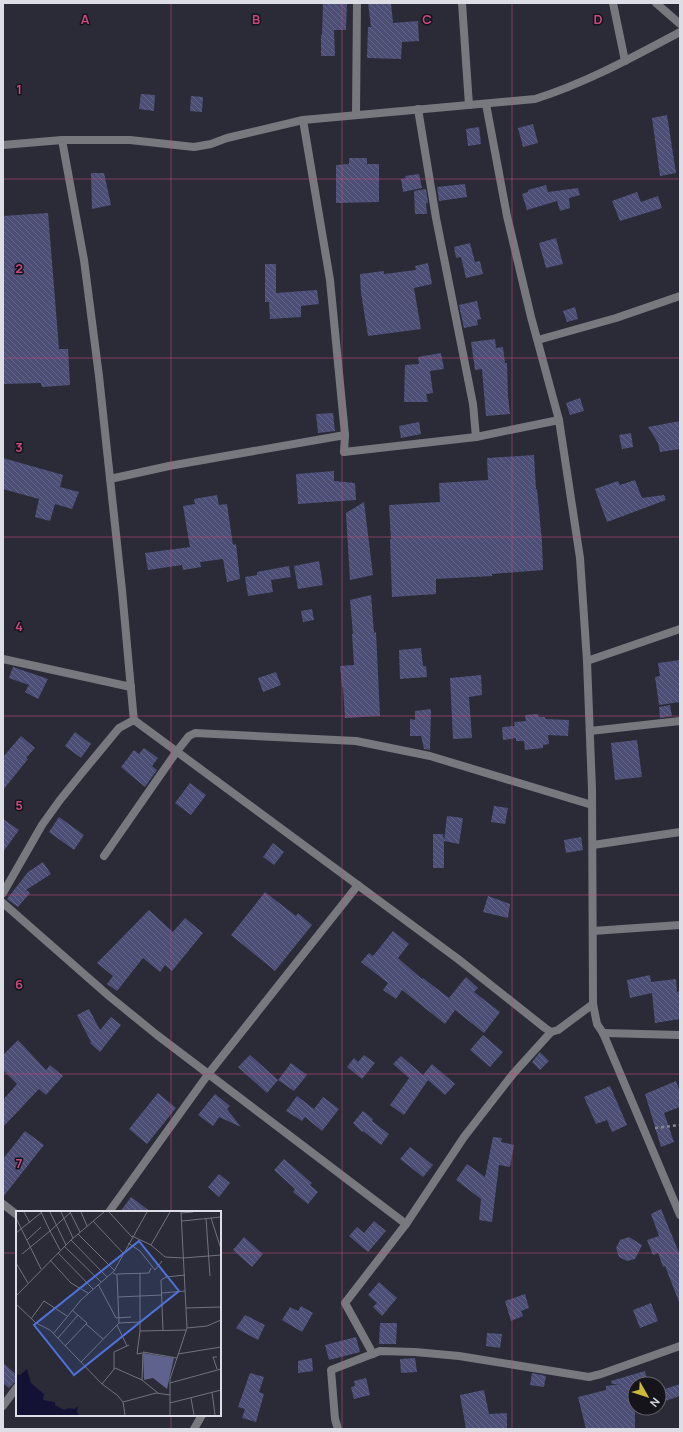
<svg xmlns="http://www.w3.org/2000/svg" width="683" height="1432" viewBox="0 0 683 1432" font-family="Manrope,sans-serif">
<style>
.building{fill:url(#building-back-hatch)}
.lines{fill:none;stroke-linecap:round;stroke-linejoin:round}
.path{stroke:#84858f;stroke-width:2.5;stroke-dasharray:3 3;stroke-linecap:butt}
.lane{stroke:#78797f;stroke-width:8}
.street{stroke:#78797f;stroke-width:8}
.grid{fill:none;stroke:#c8497e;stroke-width:1;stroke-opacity:0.55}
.inset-road{fill:none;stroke:#71727d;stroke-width:1}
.view{fill:#4d72db;fill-opacity:0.15;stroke:#4d72db;stroke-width:2}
.inset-edge{fill:none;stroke:#dcdde5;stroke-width:2}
.grid-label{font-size:13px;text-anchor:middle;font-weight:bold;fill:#c8497e;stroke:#14141a;stroke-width:3;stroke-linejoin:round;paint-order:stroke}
</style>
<defs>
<pattern id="building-back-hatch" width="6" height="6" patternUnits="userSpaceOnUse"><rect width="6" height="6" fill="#4c4e76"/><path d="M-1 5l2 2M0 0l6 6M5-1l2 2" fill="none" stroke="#656789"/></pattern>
</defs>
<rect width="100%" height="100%" fill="#2a2b37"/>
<g class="building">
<polygon points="323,3 347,3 346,30 334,30 335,56 321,56 321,35 322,35"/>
<polygon points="368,3 391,3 393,23 418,21 419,41 402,42 401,59 367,58 368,27 371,27"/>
<polygon points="141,94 155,95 154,111 139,109"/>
<polygon points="191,96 203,97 202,112 190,111"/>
<polygon points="667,115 676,173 660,176 652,118"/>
<polygon points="533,124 538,143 523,147 518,128"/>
<polygon points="479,127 481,144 468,146 466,129"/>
<polygon points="349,158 367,158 367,164 379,164 379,202 336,203 336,165 349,164"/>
<polygon points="91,173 104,173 111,205 92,209"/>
<polygon points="419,174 422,188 403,192 401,179 406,178 405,176"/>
<polygon points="465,184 467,197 439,201 437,187"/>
<polygon points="546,185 548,192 578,188 580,195 569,198 570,208 560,211 557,201 527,210 522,194 528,192 528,190"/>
<polygon points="426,189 428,203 426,203 427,214 415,214 414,191"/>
<polygon points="637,192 641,202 658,196 662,208 620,221 612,201"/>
<polygon points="48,213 59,349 68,349 70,385 42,387 41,383 3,384 3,216"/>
<polygon points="556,238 563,264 546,268 539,243"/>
<polygon points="470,243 475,262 480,261 483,274 466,278 461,257 456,258 454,247"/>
<polygon points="428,263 432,284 414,288 421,329 368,336 361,293 360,274 384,271 384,274 416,270 415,266"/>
<polygon points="265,264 276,264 276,293 317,290 319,304 301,306 301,317 270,319 269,302 265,302"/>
<polygon points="477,301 481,319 477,320 478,325 464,328 459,305"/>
<polygon points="575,307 578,319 567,322 563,311"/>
<polygon points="495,339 496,348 503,347 505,363 507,363 508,396 510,414 486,416 482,369 475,370 471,342"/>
<polygon points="441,353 444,369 430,371 433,393 426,394 428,402 404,402 405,365 419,364 418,357"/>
<polygon points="580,398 584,411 570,415 566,403"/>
<polygon points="333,413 335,431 318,433 316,414"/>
<polygon points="680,421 680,449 660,452 658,443 648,427"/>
<polygon points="419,422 421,434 401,438 399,426"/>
<polygon points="631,433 633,447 622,449 619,435"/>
<polygon points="534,455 536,489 537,489 542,542 543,570 492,574 492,576 436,579 436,594 392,597 390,539 391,539 389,505 440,502 439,483 488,480 487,458"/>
<polygon points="3,458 63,475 60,487 79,492 72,509 55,504 50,521 35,517 39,499 3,489"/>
<polygon points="334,471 334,481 355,483 356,500 298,504 296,474"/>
<polygon points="635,480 642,498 664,495 666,500 607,522 595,489 618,481 620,485"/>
<polygon points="217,495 219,505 227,504 233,545 236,544 240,579 227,582 223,559 200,562 201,567 183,570 182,565 148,570 145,553 190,547 183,506 195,504 194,499"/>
<polygon points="364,502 373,575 350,580 346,513"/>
<polygon points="319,561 323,585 298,589 294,566"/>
<polygon points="289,566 291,577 271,580 273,592 248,596 245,577 257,575 257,572"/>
<polygon points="371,595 374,633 376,632 380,716 345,718 343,687 342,687 340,666 354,665 352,634 353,634 350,600"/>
<polygon points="312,609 314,620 303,622 301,611"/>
<polygon points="421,648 423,666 426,666 427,677 400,679 399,650"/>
<polygon points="680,660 680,702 659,705 655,677 660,676 658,663"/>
<polygon points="13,667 48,679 38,699 25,692 29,685 9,678"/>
<polygon points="276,672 281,685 263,692 258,678"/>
<polygon points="481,675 482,695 469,697 472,738 453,739 450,678"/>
<polygon points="670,705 672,716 660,718 659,707"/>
<polygon points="431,709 430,750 424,749 421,736 410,736 410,719 415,720 415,711"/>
<polygon points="538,714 539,717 545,717 545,719 569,720 568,736 548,735 549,744 543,745 543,748 525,750 524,741 516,741 516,738 503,740 502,727 515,726 514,722 526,721 525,715"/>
<polygon points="75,732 91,744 81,758 65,746"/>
<polygon points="21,736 35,748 26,758 28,759 3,790 3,757"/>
<polygon points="637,740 642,777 615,780 611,743"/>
<polygon points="144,748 158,758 152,766 157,770 145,787 121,767 134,750 139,754"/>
<polygon points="190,783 206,795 191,815 175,803"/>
<polygon points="494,806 508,808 505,824 491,822"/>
<polygon points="447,816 463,818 459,844 444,841 444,868 433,868 433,834 443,834 444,841"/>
<polygon points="59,817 84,835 74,850 49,832"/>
<polygon points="3,819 19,830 3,852"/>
<polygon points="581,837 583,850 566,853 564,840"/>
<polygon points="273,843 284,852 274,865 263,857"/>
<polygon points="43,862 51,874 26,890 30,893 18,907 7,899 28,872"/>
<polygon points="265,892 296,916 298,913 312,925 275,971 231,935"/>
<polygon points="488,896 510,904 508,918 483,912"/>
<polygon points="149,910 173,932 185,918 203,933 172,971 165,965 160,972 143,958 117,991 107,984 113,976 97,963"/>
<polygon points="393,931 409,944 398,958 422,979 423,978 449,998 466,977 478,988 474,992 500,1012 484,1033 455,1010 445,1024 402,990 396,999 383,990 388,983 361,962 369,953 373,956"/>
<polygon points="650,975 651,982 676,979 677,992 680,991 680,1019 655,1023 652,993 630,998 627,980"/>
<polygon points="89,1009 100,1030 111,1017 121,1025 100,1052 90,1043 91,1042 77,1015"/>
<polygon points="483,1035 503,1052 490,1067 470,1050"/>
<polygon points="18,1040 46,1070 50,1065 63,1076 46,1095 39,1089 3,1127 3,1100 17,1084 3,1070 3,1055"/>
<polygon points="540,1052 549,1061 540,1070 532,1062"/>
<polygon points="250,1055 278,1080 267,1093 238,1067"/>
<polygon points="364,1055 375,1063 362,1079 347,1067 354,1058 358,1062"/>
<polygon points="401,1056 423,1075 432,1064 455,1084 445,1095 428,1080 404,1115 390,1105 409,1078 393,1064"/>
<polygon points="291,1063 307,1075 294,1091 278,1080"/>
<polygon points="676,1081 680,1092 680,1107 664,1113 674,1142 661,1147 645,1094"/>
<polygon points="610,1086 627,1125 612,1132 607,1120 596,1124 584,1097"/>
<polygon points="158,1093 176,1108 147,1144 129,1129"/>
<polygon points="215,1094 230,1106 227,1109 241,1127 219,1117 213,1126 198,1115"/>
<polygon points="297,1096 314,1109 323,1097 339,1109 322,1131 305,1117 302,1121 286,1111"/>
<polygon points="363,1111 373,1119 372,1121 389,1134 381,1145 363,1131 362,1132 353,1123"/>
<polygon points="25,1131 44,1145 3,1197 3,1159"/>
<polygon points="493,1137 502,1138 501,1142 514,1145 510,1167 499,1165 492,1222 479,1220 481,1199 456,1180 467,1164 485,1177"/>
<polygon points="410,1147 433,1165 423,1177 400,1159"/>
<polygon points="284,1159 312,1183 310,1185 318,1192 308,1204 293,1192 295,1189 274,1170"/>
<polygon points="219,1174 230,1183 219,1197 208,1187"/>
<polygon points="131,1197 151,1212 120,1212"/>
<polygon points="661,1209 680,1255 679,1302 665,1266 663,1267 658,1253 653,1255 647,1240 659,1236 651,1214"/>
<polygon points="374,1221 386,1231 368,1252 349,1236 357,1227 364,1233"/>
<polygon points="244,1237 263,1254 252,1267 233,1250"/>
<polygon points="629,1237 642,1245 635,1259 627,1261 619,1257 616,1248 620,1240"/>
<polygon points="379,1282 397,1298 382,1316 373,1307 377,1303 368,1295"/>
<polygon points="525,1294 529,1308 521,1311 523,1316 511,1321 505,1301"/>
<polygon points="651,1303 658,1321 640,1328 633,1310"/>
<polygon points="301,1306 313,1313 302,1332 282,1320 290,1307 298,1311"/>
<polygon points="245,1315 265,1325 258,1340 236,1328"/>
<polygon points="380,1323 397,1323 396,1344 379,1344"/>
<polygon points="487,1333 502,1334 500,1348 486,1346"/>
<polygon points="356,1337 360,1352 329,1360 325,1345"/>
<polygon points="312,1358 313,1371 298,1373 298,1361"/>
<polygon points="415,1358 417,1372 401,1373 400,1359"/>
<polygon points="3,1363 17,1375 17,1380 9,1388 3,1383"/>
<polygon points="645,1371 648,1384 635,1384 635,1429 586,1429 578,1397 606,1390 606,1386 620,1384 612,1384 611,1381"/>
<polygon points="250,1373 264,1377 259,1392 264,1394 256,1422 242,1418 245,1409 238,1407"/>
<polygon points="532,1373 546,1376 544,1387 530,1385"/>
<polygon points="366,1378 370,1395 354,1399 351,1387 355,1386 354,1381"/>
<polygon points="680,1384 680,1396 659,1403 659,1391"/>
<polygon points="484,1390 489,1414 507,1413 507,1428 466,1429 460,1395"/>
</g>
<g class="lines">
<polyline class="path" points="655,1128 680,1125"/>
<g class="lane">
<polyline points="462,3 469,105"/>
<polyline points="613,3 625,61"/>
<polyline points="656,3 680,24"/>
<polyline points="356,115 357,3"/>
</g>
<g class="street">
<polyline points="486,104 507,216 531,317 559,420 580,558 587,661 592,789 593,1004 597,1024 603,1033 680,1215"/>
<polyline points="418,109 436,218 473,404 476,437"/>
<polyline points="303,120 330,280 345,435 344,452 476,437 559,420"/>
<polyline points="62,140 84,260 99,376 122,590 133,711 134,720 458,959 545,1028 551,1032 558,1030 593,1004"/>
<path d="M3,145L62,140H130L194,147L211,144L227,138L303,120L535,99C586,83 633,57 680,32"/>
<polyline points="538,340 616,318 680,296"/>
<polyline points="110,479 169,466 345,435"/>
<polyline points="3,659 131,687"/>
<polyline points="587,661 680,629"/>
<polyline points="590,731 680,721"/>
<polyline points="593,845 680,832"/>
<polyline points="104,856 177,751 189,736 195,733 356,741 430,756 592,805"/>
<polyline points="3,893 42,825 60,800 81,774 119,728 134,720"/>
<polyline points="3,903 109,996 157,1035 406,1224"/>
<polyline points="593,931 680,925"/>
<polyline points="603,1033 680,1035"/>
<polyline points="3,1204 17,1215"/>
<polyline points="109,1212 209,1073 358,885"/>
<polyline points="373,1354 345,1303 406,1224 464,1137 513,1074 551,1032"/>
<polyline points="3,1406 17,1387"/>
<polyline points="194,1429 202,1415"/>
<polyline points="338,1429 335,1419 331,1370 380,1351 415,1352 459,1356 589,1377 601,1374 680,1346"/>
</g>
</g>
<path class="grid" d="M171,3V1212M342,3V1429M512,3V1429M3,179H680M3,358H680M3,537H680M3,716H680M3,895H680M3,1074H680M3,1253H17M220,1253H680M171,1415V1429"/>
<g transform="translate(16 1211)">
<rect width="205" height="205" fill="#2a2b37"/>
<path d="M127,142L158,147L151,178L137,167L128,169Z" fill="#5f628c"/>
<path d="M11,158L15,172L28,183L27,189L39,191V194L48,199L53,197L58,198L62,195L61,201L63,204H0V163L4,164Z" fill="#131235"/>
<path class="inset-road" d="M8,1L14,12M25,1L34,20L55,1M34,1L50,34M45,1L57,27M54,1L64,21M65,1L71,15M93,1L116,26M165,2L177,1M0,7L25,58M190,7L194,65M195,7L205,38M77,10L107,42M166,10L205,6M0,22L26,1M62,23L98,59M116,25L135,34L149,46L167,47L205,44M11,29L25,16M55,29L91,66M112,32L124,40L139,59L146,50M135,34L154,1M48,35L85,71M42,42L77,78M6,43L34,20L44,39M34,49L55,72L72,82M0,52L12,72M124,62V120L170,119M101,63L133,62L135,57M82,73L100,107L115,106M146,82L169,80M0,85L55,29L88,1M102,86L146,84M0,93L20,112L34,119L86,173L101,184L107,191L109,204M170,97L205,96M15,108L28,90L51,105M103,112L124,111M70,113L87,128M101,114L111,135M171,117L191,115L205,109M124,120L121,143L126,142M147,120L145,69L150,66L169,64M37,123L65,89L98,60L131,1M42,127L62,104M49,135L71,112L56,99M162,143L205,136M201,146H197L201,158M65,151L103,112L101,64L97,62M98,158V141L113,134M126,169L127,141L161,147M154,172L205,158M86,173L99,157L126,169L142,182M196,181L199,204M175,187L178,204M107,191L140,182L154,184M154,192L205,179M154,204V168L171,117L165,1"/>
<path class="view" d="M123,30L163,80L58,164L18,114Z"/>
<rect width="205" height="205" class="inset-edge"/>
</g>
<g class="grid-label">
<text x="85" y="24">A</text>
<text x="256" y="24">B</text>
<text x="427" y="24">C</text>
<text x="598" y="24">D</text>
<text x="19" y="94">1</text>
<text x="19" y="273">2</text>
<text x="19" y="452">3</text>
<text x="19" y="631">4</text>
<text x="19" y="810">5</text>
<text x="19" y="989">6</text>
<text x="19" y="1168">7</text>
</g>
<rect width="683" height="1432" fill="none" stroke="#dcdde5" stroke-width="8"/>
<g transform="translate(647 1396) rotate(129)"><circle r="19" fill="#14141a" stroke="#64646b"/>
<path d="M0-3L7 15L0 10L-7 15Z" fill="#ccb938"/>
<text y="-6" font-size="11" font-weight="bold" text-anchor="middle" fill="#dcdde5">N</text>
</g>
</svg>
